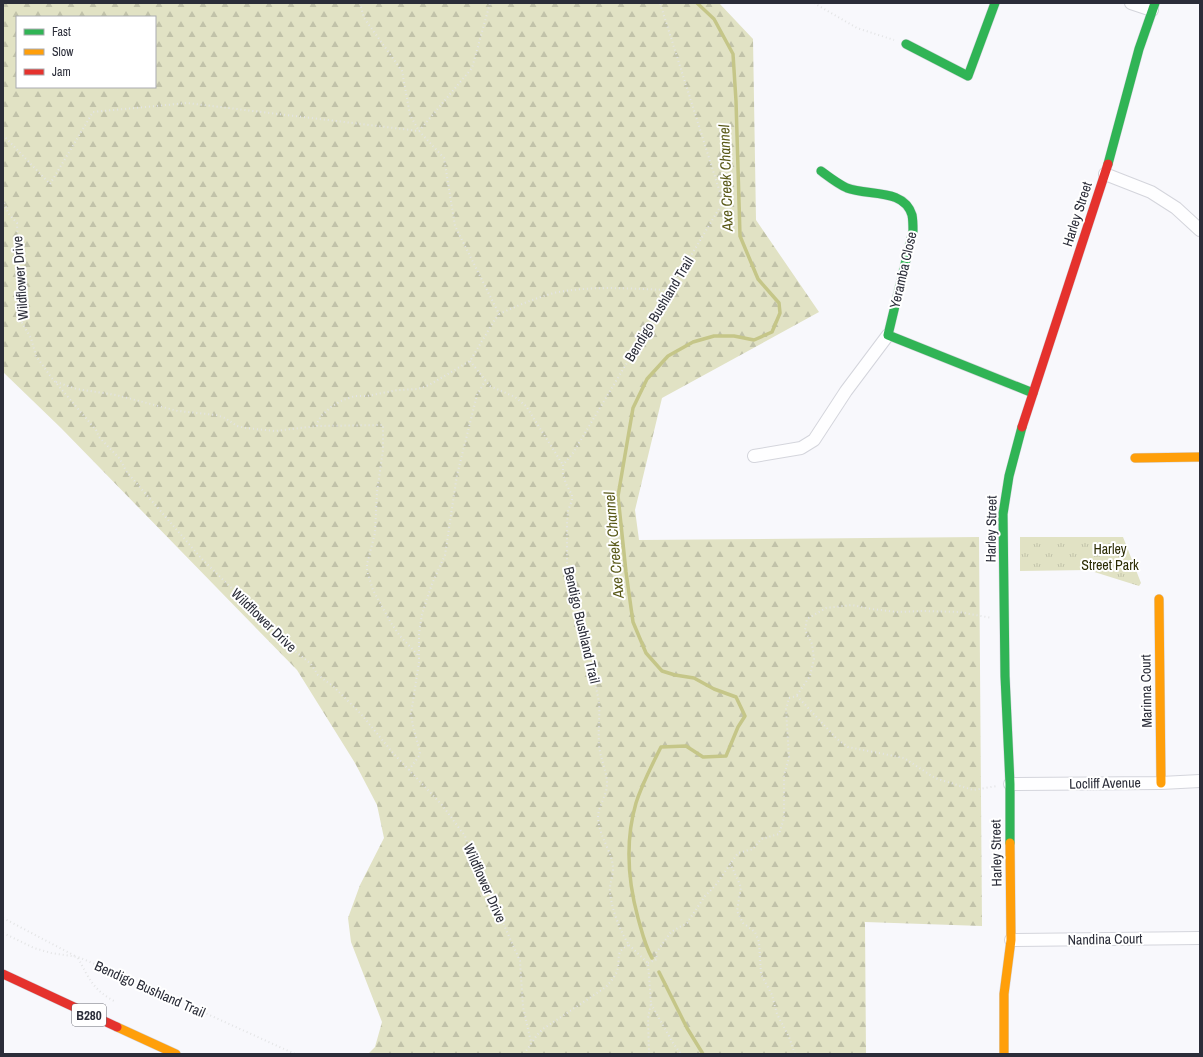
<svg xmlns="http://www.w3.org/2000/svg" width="1203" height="1057" viewBox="0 0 1203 1057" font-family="'Archivo Narrow',sans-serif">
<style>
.forest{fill:url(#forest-firs);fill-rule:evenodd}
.park{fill:url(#park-tufts)}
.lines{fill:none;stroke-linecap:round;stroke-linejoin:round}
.stream{stroke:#c5c688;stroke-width:3.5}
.street-casing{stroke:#d4d5dc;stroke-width:14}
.fast-casing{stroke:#d4d5dc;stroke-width:10}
.slow-casing{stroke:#d4d5dc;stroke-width:10}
.jam-casing{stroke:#d4d5dc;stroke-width:10}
.path{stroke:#e3e4e5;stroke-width:2;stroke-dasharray:1 3;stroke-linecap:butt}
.street{stroke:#fefeff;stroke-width:12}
.fast{stroke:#30b455;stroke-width:9}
.slow{stroke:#ff9f0a;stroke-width:9}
.jam{stroke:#e5322d;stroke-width:9}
.labels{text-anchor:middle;stroke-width:4;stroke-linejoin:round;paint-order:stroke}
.shield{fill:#fff;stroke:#6b6c74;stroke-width:1}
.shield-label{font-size:13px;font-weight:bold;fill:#2b2d39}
.street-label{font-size:14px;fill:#2b2d39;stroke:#fff}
.park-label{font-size:14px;fill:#2c2c04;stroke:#fff}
.water-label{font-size:15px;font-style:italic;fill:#595918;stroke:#fff}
</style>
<defs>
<pattern id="forest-firs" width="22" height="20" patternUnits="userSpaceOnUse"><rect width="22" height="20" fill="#e1e2c4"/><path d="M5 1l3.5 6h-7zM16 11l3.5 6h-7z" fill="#c1c2a9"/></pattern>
<pattern id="park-tufts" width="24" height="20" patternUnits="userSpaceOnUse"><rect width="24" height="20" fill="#e1e2c4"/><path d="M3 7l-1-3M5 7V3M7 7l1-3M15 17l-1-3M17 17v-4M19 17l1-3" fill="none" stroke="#c1c2a9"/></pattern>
</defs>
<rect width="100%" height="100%" fill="#f8f8fc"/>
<path class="forest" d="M3,3H719L753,39L756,220L819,312L662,398L635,510L639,540L979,537L982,926L865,922L866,1054H368L375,1047L382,1022L351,942L348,918L360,885L384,838L377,805L355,763L297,670L61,428L3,372ZM17,17H155V87H17Z"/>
<polygon class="park" points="1020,537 1123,537 1141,583 1139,586 1088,570 1020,571"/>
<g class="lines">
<g class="stream">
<path d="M652,958C645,946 642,932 638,918C628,881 625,841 636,803C642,784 652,765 661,747L686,746L703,757L726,756L738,727L745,716L736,697L714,689L694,678L675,675L662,671L646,653L633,622L626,572L618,496L633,408L647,379L668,356L693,342L714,336H734L754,340L772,332L780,313L779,303L758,279L740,236L736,101L733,54L714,19L697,3"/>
<polyline points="659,972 687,1028 703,1054"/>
</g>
<g class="street-casing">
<g id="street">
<polyline points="1131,3 1152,10"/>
<polyline points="1105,174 1151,192 1176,208 1200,230"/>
<polyline points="754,456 801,448 814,440 846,391 888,335"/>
<polyline points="1010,784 1161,783 1200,781"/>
<polyline points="1011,940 1200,938"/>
</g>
</g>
<g class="fast-casing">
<g id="fast">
<polyline points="906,44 968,76 995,3"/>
<polyline points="1108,164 1139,49 1155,3"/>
<path d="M821,171C829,177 838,184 847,188C868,196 904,188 912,215C913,220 913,226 913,231L888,335L1033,393"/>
<polyline points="1010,843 1010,784 1005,676 1003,514 1009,476 1022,427"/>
</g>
</g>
<g class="slow-casing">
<g id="slow">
<polyline points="1135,458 1200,457"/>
<polyline points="1159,599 1161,783"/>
<polyline points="117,1027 176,1054"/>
<polyline points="1004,1054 1004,994 1011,940 1010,843"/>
</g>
</g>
<g class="jam-casing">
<g id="jam">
<polyline points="1022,427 1108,164"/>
<polyline points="3,974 117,1027"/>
</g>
</g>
<g class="path">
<path d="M360,3L364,18L402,71L410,115L419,131L444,158L455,226L499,314C517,306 535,298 554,293C592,285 632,289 671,290"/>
<polyline points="814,3 857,28 894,40"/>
<polyline points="419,131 472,68 490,3"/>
<polyline points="3,135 50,184 93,112 187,103 419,131"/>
<polyline points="3,199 8,213 17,223 21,321 31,338 36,356 51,377 96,430 99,437 120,459 126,471 201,558 269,625 284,637 291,648 311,664 318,675 334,687 361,714 393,753 442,805 465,836 471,855 493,895 499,914 520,961 523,1007 531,1042"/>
<polyline points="470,361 490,386 515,397 526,406 563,465"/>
<polyline points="56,382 77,389 116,395 178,411 216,415 225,418 237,426 246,428 275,431 317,426 383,425 383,450 377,492 375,533 367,564 367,571 373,590 391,623 400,636 417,654 419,658"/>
<polyline points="317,426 317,423 322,415 331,407 343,400 355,396 367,396 398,390 418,389 429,385 470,361 494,321 499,314"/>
<polyline points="797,695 810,676 814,659 812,644 805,630 807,619 826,608 852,605 872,609 897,612 923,611 959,612 992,618"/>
<polyline points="409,770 419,756 420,752 413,726 411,714 419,662 419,633 422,614 432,584 445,555 457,475 477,395 485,381"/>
<polyline points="730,863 741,887 737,911 743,923 755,932 759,942 761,974 772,995 777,1014 789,1037 795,1054"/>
<polyline points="3,918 75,956"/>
<polyline points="3,933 34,948 51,953 78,957 126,977 295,1054"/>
<polyline points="629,945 648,963 651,1003 648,1018 649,1054"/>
<path d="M78,958C90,980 93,990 116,1002"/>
<polyline points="648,963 657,959 656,953 671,932 687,923 705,896 715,886 738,853 753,849 761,839 779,834 784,818 784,775 789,758 786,709 789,698 797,696 837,739 848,747 904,758 935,778 973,790 997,786"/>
<polyline points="651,1004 673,1043 681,1054"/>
<path d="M524,1054L537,1035L543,1029L606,987C610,982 615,977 617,971C621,958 614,952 629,945C620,931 612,910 610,893C609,885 613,877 613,869C613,852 598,836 598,816C599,805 607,795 607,784C607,771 600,758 599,745C598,730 600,716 599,702L581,613L577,595L569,575L567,565V523L568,511L572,500V495L566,484L563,474V465L573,453L723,202L660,3"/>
</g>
<use href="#street" class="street"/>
<use href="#fast" class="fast"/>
<use href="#slow" class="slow"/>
<use href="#jam" class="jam"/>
</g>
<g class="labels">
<rect class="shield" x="72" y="1004" width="34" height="22" rx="3"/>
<g class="shield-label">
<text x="89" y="1020">B280</text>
</g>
<g class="street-label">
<text transform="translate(1077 214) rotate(-72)" y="5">Harley Street</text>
<text transform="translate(903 270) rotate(-77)" y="5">Yeramba Close</text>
<text transform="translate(20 278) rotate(-94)" y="5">Wildflower Drive</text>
<text transform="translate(659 309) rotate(-59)" y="5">Bendigo Bushland Trail</text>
<text transform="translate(991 529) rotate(-89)" y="5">Harley Street</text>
<text transform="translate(264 620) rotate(44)" y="5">Wildflower Drive</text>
<text transform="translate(582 625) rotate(77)" y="5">Bendigo Bushland Trail</text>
<text transform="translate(1146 691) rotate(-91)" y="5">Marinna Court</text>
<text transform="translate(1105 783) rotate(-1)" y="5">Locliff Avenue</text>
<text transform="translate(996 853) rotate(-91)" y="5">Harley Street</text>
<text transform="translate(485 883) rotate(66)" y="5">Wildflower Drive</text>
<text transform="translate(1105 939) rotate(-1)" y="5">Nandina Court</text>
<text transform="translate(150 989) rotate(24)" y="5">Bendigo Bushland Trail</text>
</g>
<g class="park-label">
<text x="1110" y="554">Harley<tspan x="1110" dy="16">Street Park</tspan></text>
</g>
<g class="water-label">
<text transform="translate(726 178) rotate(-92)" y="5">Axe Creek Channel</text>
<text transform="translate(614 545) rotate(-95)" y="5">Axe Creek Channel</text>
</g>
</g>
<rect width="1203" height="1057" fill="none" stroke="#2b2d39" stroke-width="8"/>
<rect x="16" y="16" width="140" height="72" fill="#ffffff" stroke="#aaabb0"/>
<rect x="24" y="29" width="20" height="6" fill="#30b455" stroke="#aaabb0"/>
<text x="52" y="36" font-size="12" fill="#2b2d39">Fast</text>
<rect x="24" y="49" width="20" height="6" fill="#ff9f0a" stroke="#aaabb0"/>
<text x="52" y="56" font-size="12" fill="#2b2d39">Slow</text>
<rect x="24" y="69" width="20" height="6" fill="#e5322d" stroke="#aaabb0"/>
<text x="52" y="76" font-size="12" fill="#2b2d39">Jam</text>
</svg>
